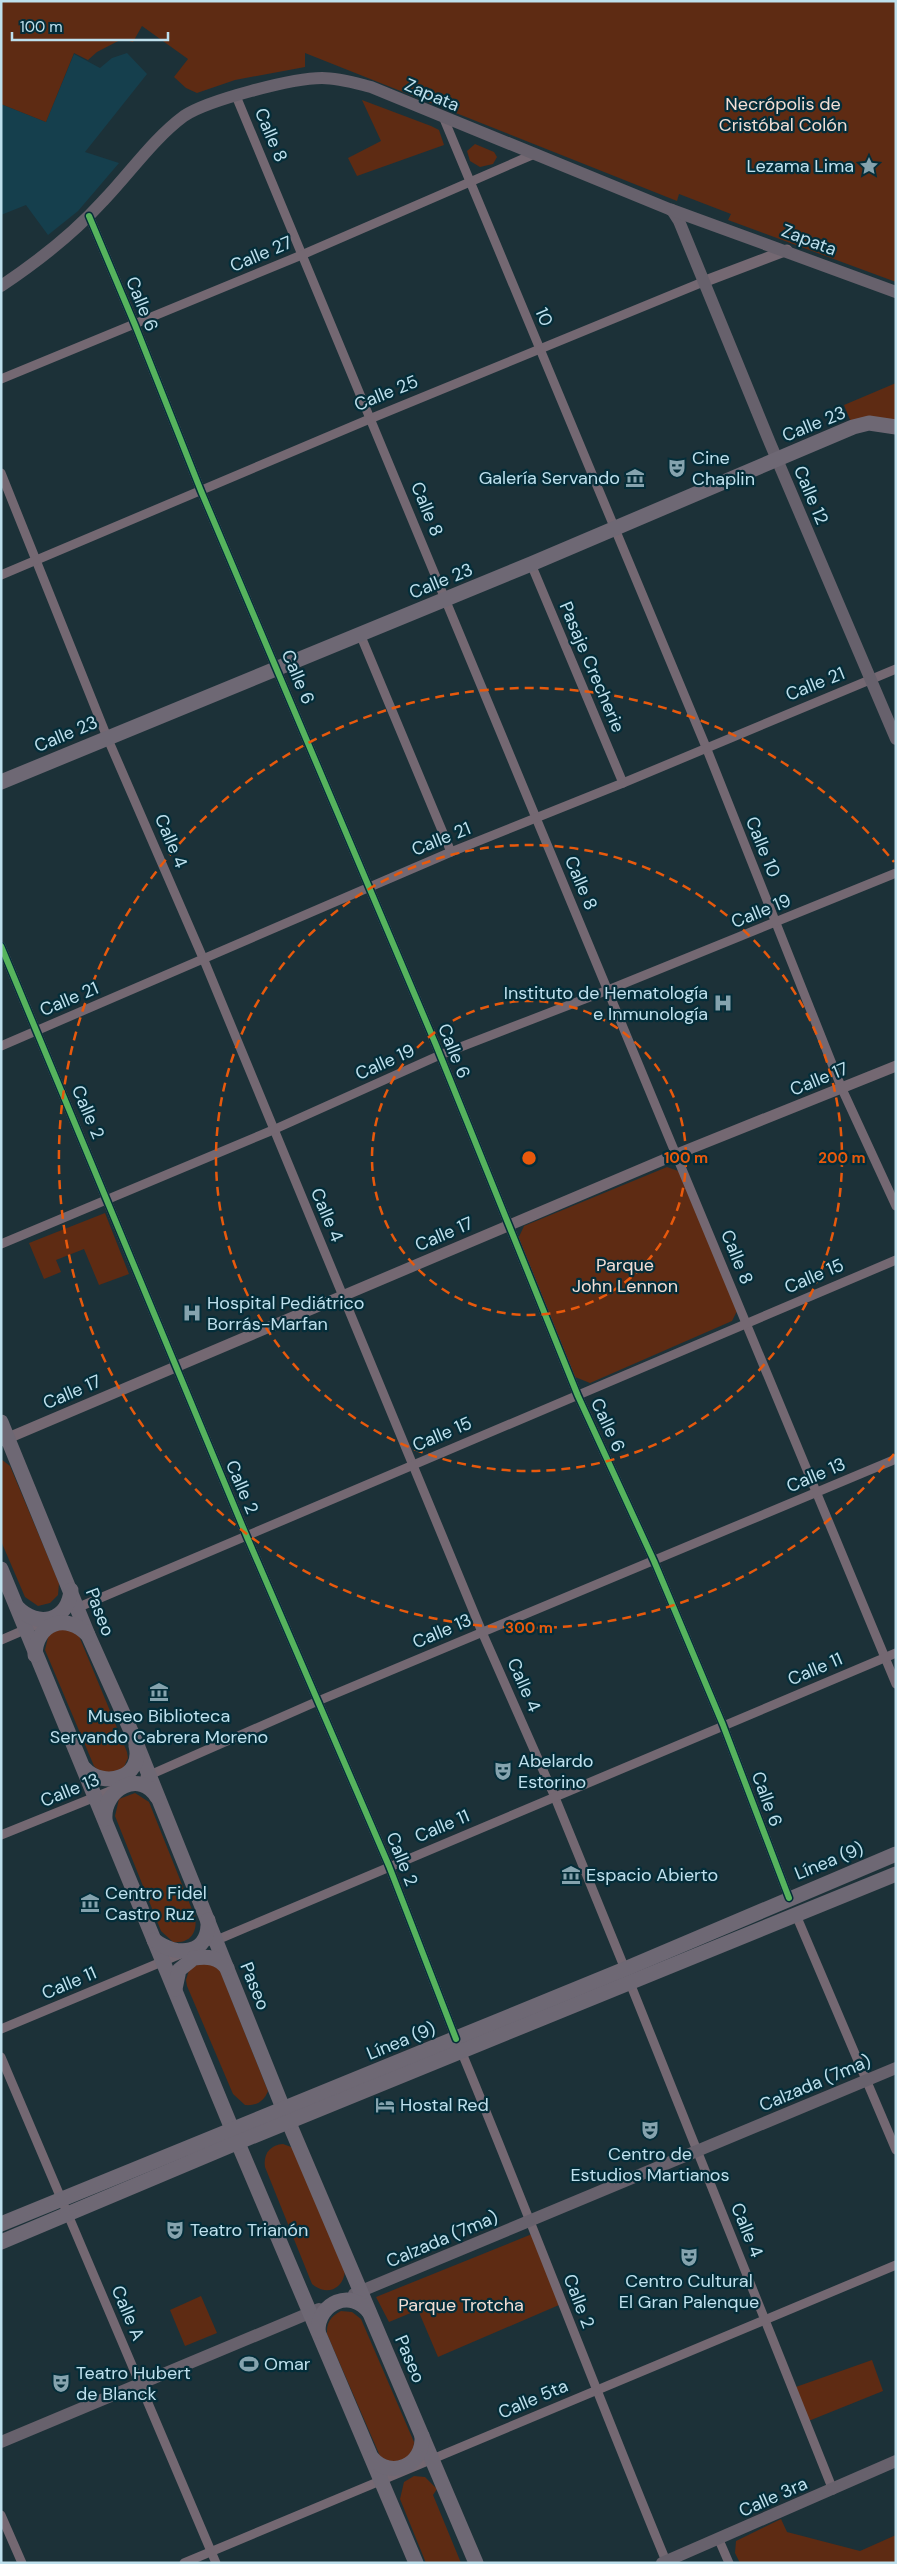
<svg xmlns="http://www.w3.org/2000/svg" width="897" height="2564" viewBox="0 0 897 2564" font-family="'DM Sans',sans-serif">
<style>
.built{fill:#153f4d}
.green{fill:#5e2b13}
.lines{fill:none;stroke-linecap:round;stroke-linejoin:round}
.minor{stroke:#746872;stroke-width:9}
.tertiary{stroke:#746872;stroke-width:11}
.secondary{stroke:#67616c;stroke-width:12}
.primary{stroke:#6e6874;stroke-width:15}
.cycleway-casing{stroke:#042d39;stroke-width:9}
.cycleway{stroke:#56b35d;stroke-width:6}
.ring{fill:none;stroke:#e8590c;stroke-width:2.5;stroke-dasharray:9 6}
.labels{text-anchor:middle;stroke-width:4.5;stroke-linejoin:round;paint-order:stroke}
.street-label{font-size:18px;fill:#bee0ed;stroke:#042d39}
.park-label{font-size:18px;fill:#f3ded5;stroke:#042d39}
.poi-label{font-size:18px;fill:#bee0ed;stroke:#042d39;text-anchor:start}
.centre{fill:#e8590c;stroke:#042d39;stroke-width:2.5}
.ring-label{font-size:15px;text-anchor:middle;font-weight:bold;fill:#e8590c;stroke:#042d39;stroke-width:4.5;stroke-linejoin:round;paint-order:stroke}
</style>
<rect width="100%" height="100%" fill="#1c3138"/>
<polygon class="built" points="127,53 147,74 85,152 119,163 78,211 48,235 26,205 1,215 1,104 46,122 74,54 100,68 112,58"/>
<g class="green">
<polygon points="1,1 896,1 896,282 728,220 731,214 679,194 677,201 305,53 305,67 235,80 197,93 186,88 174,77 188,59 142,26 133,42 122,39 97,52 88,60 74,53 46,122 1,104"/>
<polygon points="362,100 431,126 439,130 444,145 357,176 348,158 381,141"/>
<polygon points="475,144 494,152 497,157 493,164 480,167 470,161 467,151"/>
<polygon points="896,383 896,427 853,427 844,405"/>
<polygon points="667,1167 681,1172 737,1311 732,1321 590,1383 575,1377 518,1239 524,1226"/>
<polygon points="105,1213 129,1274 99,1285 84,1249 56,1260 61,1272 44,1279 29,1243"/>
<polygon points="1,1459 10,1466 59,1583 58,1595 50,1603 38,1606 25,1597 1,1541"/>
<polygon points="64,1627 79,1636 127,1752 128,1758 123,1769 102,1774 94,1766 45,1650 49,1633"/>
<path d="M135,1793L149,1802L195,1917C198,1933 189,1944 173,1942L161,1931L115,1816L119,1799Z"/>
<path d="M203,1961L219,1968L268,2091C264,2101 257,2106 245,2105L233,2094L187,1986L186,1980L189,1970Z"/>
<path d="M283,2144L294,2148L345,2271C343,2290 326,2296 312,2284L265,2167C263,2154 270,2145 283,2144Z"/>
<polygon points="532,2234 559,2305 438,2357 418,2310 389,2322 376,2297"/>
<polygon points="201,2296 217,2333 185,2346 170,2310"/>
<path d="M341,2311L352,2312L361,2319L414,2442L413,2454L394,2465L380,2456L327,2334C326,2323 331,2316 341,2311Z"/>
<polygon points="872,2360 883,2391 806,2422 793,2388"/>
<polygon points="414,2476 425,2477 437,2489 433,2495 461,2563 426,2563 400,2499 404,2482"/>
<polygon points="781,2519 787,2532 860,2551 896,2535 896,2563 740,2563 735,2553 736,2541"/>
</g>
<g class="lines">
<g class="minor">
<polyline points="236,96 896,1684"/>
<polyline points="444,119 706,747 842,1089 896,1206"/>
<polyline points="89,216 135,325 201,491 436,1045 578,1396 654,1561 723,1725 789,1898"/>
<polyline points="1,379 304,254 532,155"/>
<polyline points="1,473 107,737 206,965 482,1632 554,1795 625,1969"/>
<polyline points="531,564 623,783"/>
<polyline points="1,575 372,418 703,282"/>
<polyline points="360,634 451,852"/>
<polyline points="1,946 247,1537 389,1866 456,2039"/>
<polyline points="1,1046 451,852 623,783 896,669"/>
<polyline points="1,1244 273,1130 440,1055 608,990 896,873"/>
<polyline points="79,1607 896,1260"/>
<polyline points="1,1640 45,1621"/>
<polyline points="145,1777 318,1701 896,1459"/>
<polyline points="1,1835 115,1789"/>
<polyline points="796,1915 896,2150"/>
<polyline points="212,1942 896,1653"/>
<polyline points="630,1983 833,2490"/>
<polyline points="1,2029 183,1953"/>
<path d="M462,2053C532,2222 596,2392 666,2561"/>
<polyline points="1,2057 216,2563"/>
<polyline points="1,2515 22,2563"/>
<polyline points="719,2540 729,2563"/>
<polyline points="184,2563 896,2265"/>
</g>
<g class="tertiary">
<polyline points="703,282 787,250"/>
<polyline points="1,1441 677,1154 896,1066"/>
</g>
<g class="secondary">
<polyline points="672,210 679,221 770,443 896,739"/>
<path d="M1,286C37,262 74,233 103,201C130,173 153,139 184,116C208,100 293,78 322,78C339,78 355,83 371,87L669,209L896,292"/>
<polyline points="354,2294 896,2068"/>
<polyline points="1,2442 319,2309"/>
<polyline points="662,2563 896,2461"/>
</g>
<g class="primary">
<polyline points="1,782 531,564 853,427 869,423 896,427"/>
<polyline points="1,1422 88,1635 135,1740 289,2123 476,2563"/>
<polyline points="1,1569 232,2129 416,2563"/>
<path d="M17,1607C38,1629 68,1621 71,1590"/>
<path d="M35,1655C36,1623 66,1612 88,1635"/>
<path d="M84,1768C104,1790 144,1777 136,1746"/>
<path d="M105,1819C103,1789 140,1769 157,1797"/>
<path d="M154,1940C177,1958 210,1955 208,1920"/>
<path d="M175,1989L179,1970L194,1958C208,1956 218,1957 227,1968"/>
<polyline points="1,2224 625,1969 896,1854"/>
<polyline points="1,2242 229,2146 896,1874"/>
<path d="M318,2331C318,2303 351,2288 369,2312"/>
<path d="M372,2458C391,2480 424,2465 422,2436"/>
</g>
<g class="cycleway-casing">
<g id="cycleway">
<polyline points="89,216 135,325 201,491 436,1045 578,1396 654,1561 723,1725 789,1898"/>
<polyline points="1,946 247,1537 389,1866 456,2039"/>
</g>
</g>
<use href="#cycleway" class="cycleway"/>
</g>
<g class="ring">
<circle cx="529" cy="1158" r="157"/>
<circle cx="529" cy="1158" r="313"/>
<path d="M894 1454A470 470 0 1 1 894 862"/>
</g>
<defs>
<g id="sight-bare" transform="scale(1.5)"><path d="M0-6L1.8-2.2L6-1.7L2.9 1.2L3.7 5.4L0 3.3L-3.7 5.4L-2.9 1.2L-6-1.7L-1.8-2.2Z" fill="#85a3ae" stroke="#042d39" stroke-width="2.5" paint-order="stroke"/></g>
<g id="theatre-bare" transform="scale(1.5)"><path d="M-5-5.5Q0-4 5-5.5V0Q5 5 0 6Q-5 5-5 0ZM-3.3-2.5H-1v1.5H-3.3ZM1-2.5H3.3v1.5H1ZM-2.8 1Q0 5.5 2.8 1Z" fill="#85a3ae" stroke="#042d39" stroke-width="2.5" paint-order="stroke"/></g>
<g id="museum-bare" transform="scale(1.5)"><path d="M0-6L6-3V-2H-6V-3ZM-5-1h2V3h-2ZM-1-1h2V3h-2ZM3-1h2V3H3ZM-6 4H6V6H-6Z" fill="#85a3ae" stroke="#042d39" stroke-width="2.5" paint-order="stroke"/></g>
<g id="hospital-bare" transform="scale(1.5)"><path d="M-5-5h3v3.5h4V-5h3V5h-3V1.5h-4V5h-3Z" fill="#85a3ae" stroke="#042d39" stroke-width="2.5" paint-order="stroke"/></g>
<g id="hotel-bare" transform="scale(1.5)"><path d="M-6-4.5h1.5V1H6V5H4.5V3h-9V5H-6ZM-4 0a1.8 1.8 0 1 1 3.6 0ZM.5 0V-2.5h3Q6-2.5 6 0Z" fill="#85a3ae" stroke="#042d39" stroke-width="2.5" paint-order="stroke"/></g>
<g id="stadium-bare" transform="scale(1.5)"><path d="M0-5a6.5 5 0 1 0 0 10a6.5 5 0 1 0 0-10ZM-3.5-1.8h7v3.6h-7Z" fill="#85a3ae" stroke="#042d39" stroke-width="2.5" paint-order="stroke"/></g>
</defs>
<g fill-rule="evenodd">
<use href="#sight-bare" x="869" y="166"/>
<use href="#theatre-bare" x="677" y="468"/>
<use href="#museum-bare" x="635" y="478"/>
<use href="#hospital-bare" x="723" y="1003"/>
<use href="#hospital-bare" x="192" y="1313"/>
<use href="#museum-bare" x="159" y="1692"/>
<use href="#theatre-bare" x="503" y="1771"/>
<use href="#museum-bare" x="571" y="1875"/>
<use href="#museum-bare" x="90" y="1903"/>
<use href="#hotel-bare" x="385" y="2105"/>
<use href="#theatre-bare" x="650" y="2130"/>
<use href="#theatre-bare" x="175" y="2230"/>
<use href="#theatre-bare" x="689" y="2257"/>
<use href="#stadium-bare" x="249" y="2364"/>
<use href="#theatre-bare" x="61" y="2383"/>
</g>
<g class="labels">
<g class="street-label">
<text transform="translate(432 95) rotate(23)" y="6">Zapata</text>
<text transform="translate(271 135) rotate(67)" y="6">Calle 8</text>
<text transform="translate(809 240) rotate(21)" y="6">Zapata</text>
<text transform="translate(261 254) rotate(-23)" y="6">Calle 27</text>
<text transform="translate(142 304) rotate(68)" y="6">Calle 6</text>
<text transform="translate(544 317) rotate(67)" y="6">10</text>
<text transform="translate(386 393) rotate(-22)" y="6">Calle 25</text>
<text transform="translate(814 424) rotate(-22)" y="6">Calle 23</text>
<text transform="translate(811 495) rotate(67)" y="6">Calle 12</text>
<text transform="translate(427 509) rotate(68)" y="6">Calle 8</text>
<text transform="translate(441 581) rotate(-22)" y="6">Calle 23</text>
<text transform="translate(592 667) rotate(67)" y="6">Pasaje Crecherie</text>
<text transform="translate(298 677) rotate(67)" y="6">Calle 6</text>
<text transform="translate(815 684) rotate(-22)" y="6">Calle 21</text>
<text transform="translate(66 734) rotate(-23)" y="6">Calle 23</text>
<text transform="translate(441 839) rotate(-22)" y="6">Calle 21</text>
<text transform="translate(171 841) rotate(67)" y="6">Calle 4</text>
<text transform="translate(763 847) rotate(68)" y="6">Calle 10</text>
<text transform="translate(581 883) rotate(67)" y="6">Calle 8</text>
<text transform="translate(761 911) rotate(-22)" y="6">Calle 19</text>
<text transform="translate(69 999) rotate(-23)" y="6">Calle 21</text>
<text transform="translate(454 1051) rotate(68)" y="6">Calle 6</text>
<text transform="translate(385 1062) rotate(-24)" y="6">Calle 19</text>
<text transform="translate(819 1079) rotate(-22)" y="6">Calle 17</text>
<text transform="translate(88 1112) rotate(67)" y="6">Calle 2</text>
<text transform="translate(327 1215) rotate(67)" y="6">Calle 4</text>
<text transform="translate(444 1234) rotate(-23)" y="6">Calle 17</text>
<text transform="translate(737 1257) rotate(68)" y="6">Calle 8</text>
<text transform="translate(814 1276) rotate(-23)" y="6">Calle 15</text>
<text transform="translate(72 1392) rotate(-23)" y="6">Calle 17</text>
<text transform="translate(608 1425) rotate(65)" y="6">Calle 6</text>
<text transform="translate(442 1434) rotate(-23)" y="6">Calle 15</text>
<text transform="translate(816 1475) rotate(-23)" y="6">Calle 13</text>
<text transform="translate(242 1487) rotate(67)" y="6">Calle 2</text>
<text transform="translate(100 1612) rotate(69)" y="6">Paseo</text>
<text transform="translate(442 1631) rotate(-23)" y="6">Calle 13</text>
<text transform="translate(815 1669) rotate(-23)" y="6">Calle 11</text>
<text transform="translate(524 1685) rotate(66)" y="6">Calle 4</text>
<text transform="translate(70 1790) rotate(-22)" y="6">Calle 13</text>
<text transform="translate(767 1799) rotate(70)" y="6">Calle 6</text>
<text transform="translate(442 1826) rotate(-23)" y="6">Calle 11</text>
<text transform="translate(402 1859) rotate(68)" y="6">Calle 2</text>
<text transform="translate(829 1861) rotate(-22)" y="6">Línea (9)</text>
<text transform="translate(69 1983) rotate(-23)" y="6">Calle 11</text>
<text transform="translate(255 1986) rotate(68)" y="6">Paseo</text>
<text transform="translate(401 2041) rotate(-22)" y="6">Línea (9)</text>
<text transform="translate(815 2083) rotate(-23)" y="6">Calzada (7ma)</text>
<text transform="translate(747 2230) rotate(68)" y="6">Calle 4</text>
<text transform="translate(442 2239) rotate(-23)" y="6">Calzada (7ma)</text>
<text transform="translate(579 2301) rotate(69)" y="6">Calle 2</text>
<text transform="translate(128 2313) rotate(67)" y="6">Calle A</text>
<text transform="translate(410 2359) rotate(67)" y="6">Paseo</text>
<text transform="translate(533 2399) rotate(-23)" y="6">Calle 5ta</text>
<text transform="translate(773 2497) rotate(-24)" y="6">Calle 3ra</text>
</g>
<g class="park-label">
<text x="783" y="110">Necrópolis de<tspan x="783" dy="21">Cristóbal Colón</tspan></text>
<text x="625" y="1271">Parque<tspan x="625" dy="21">John Lennon</tspan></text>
<text x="461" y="2311">Parque Trotcha</text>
</g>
<g class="poi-label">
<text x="854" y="172" text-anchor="end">Lezama Lima</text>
<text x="692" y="464">Cine<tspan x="692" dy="21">Chaplin</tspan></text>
<text x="620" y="484" text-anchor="end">Galería Servando</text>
<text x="708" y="999" text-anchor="end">Instituto de Hematología<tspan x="708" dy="21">e Inmunología</tspan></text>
<text x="207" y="1309">Hospital Pediátrico<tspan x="207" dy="21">Borrás-Marfan</tspan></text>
<text x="159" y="1722" text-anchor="middle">Museo Biblioteca<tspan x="159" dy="21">Servando Cabrera Moreno</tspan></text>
<text x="518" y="1767">Abelardo<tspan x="518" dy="21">Estorino</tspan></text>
<text x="586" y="1881">Espacio Abierto</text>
<text x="105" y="1899">Centro Fidel<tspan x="105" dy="21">Castro Ruz</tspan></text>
<text x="400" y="2111">Hostal Red</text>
<text x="650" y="2160" text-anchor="middle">Centro de<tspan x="650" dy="21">Estudios Martianos</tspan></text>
<text x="190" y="2236">Teatro Trianón</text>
<text x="689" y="2287" text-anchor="middle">Centro Cultural<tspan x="689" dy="21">El Gran Palenque</tspan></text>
<text x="264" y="2370">Omar</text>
<text x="76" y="2379">Teatro Hubert<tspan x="76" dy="21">de Blanck</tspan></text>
</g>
</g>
<circle cx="529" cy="1158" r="8" class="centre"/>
<g class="ring-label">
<text x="686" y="1163">100 m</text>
<text x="842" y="1163">200 m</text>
<text x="529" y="1633">300 m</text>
</g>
<rect width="897" height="2564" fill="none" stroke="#bee0ed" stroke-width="5"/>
<path d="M12 32v8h156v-8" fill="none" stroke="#bee0ed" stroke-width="2.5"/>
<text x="20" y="32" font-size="15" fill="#bee0ed" stroke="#042d39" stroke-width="4" paint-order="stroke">100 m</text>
</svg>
